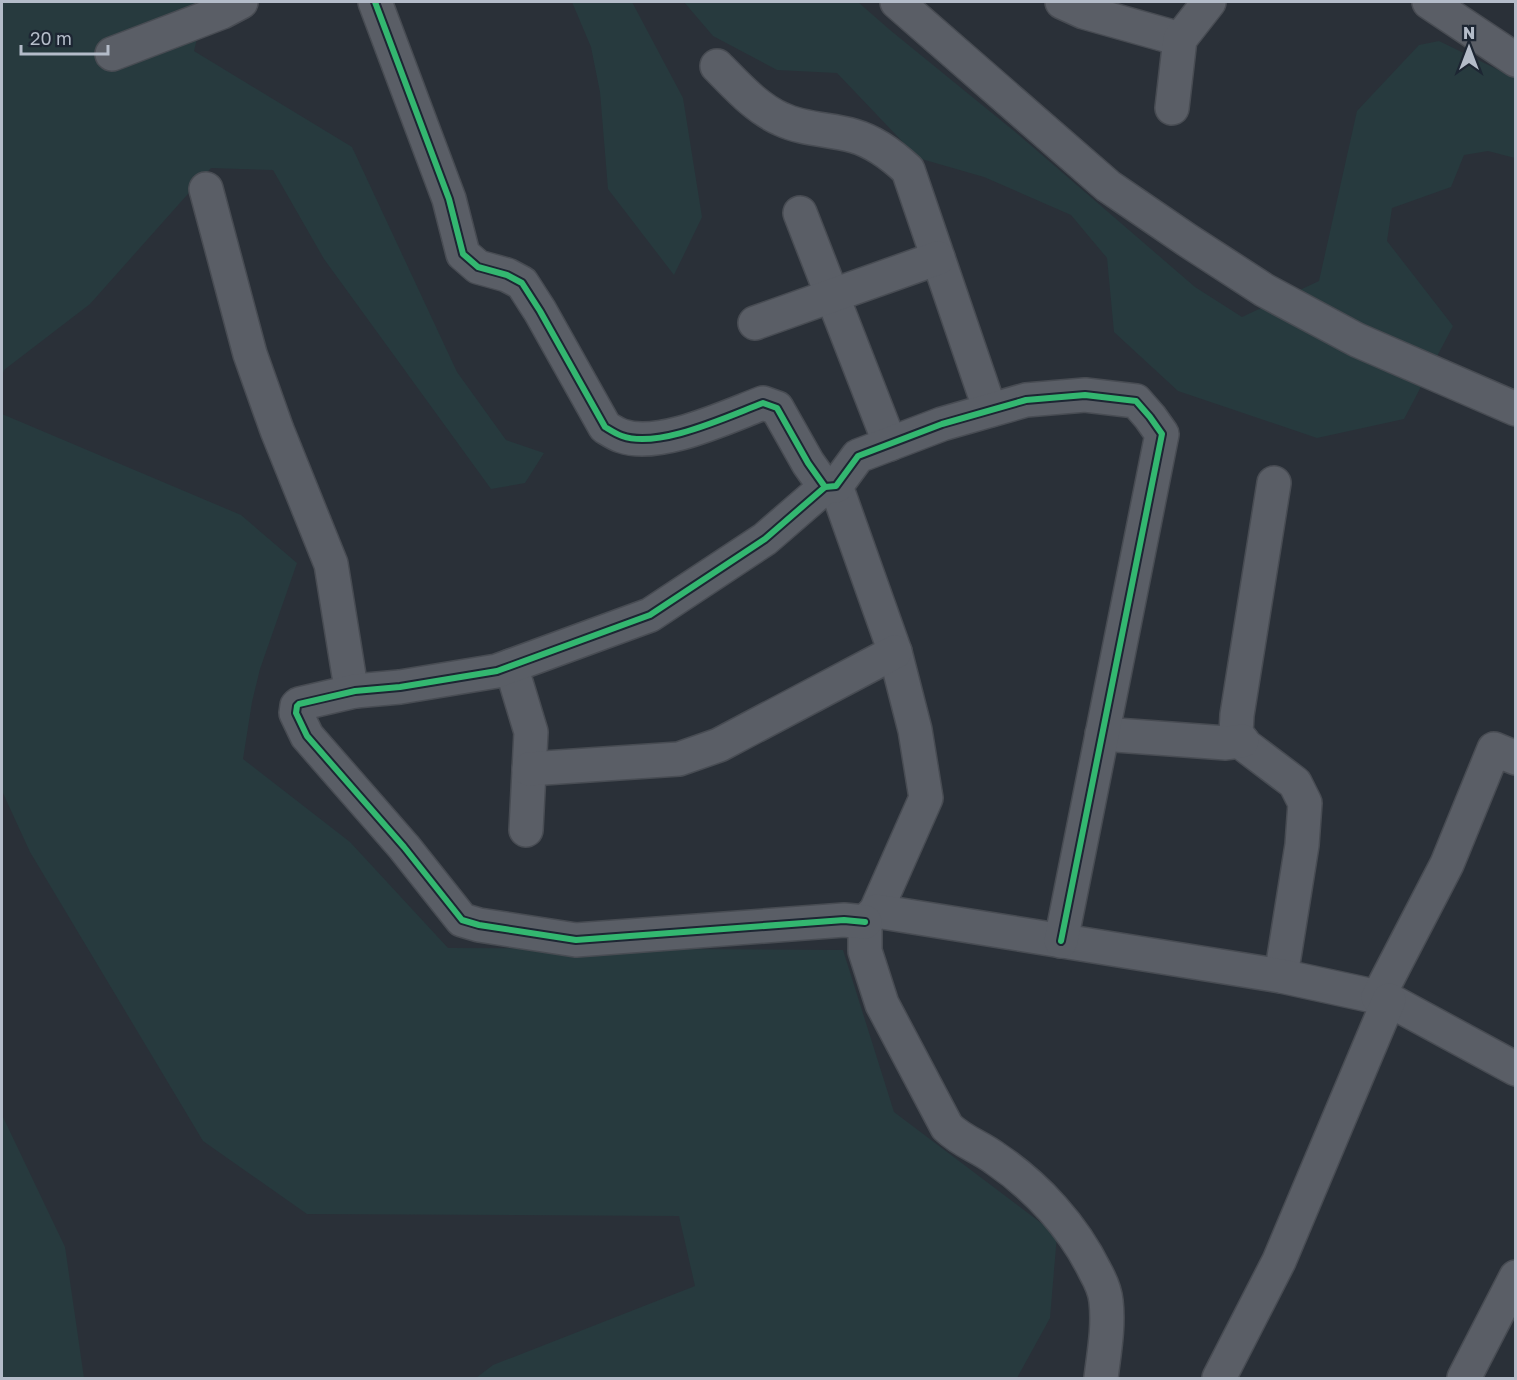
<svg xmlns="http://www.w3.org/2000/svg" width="1517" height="1380" viewBox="0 0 1517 1380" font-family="'Golos Text',sans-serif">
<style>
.green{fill:#273a3e}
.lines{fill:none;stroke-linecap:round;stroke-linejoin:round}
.minor-casing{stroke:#484c53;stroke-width:36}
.minor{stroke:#5a5e66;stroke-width:33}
.cycleway-casing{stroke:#1d2633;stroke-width:10}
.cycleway{stroke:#33b770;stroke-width:6}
</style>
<rect width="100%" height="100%" fill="#2a3038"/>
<g class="green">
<polygon points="2,2 206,2 194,51 352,147 457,372 506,440 544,453 525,483 491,489 324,259 273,170 211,168 90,304 4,370 2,376"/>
<polygon points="572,2 632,2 683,98 702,217 674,275 608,189 600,92 591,47"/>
<polygon points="684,2 858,2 890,30 1020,136 1195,287 1242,317 1319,281 1357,111 1419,45 1439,41 1515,78 1515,158 1488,151 1464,155 1451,187 1392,208 1387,241 1453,326 1404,419 1317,438 1178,391 1114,332 1107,258 1071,215 984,177 918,158 837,73 777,70 713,36"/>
<polygon points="2,414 241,515 297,563 260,669 252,702 243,759 350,842 448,948 843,950 894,1112 1057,1235 1050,1318 1017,1378 476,1378 493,1365 695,1286 679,1216 307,1214 203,1141 30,852 2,791"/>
<polygon points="2,1115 65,1247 84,1378 2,1378"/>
</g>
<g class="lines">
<g class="minor-casing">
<g id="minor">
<path d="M375,2L449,199L463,254L478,267L507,275L522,283L540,311L605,427C610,430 616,434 622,436C659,449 726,417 763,403L777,408L808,463L825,487"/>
<polyline points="897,2 1108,186 1187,240 1264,290 1357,340 1516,409"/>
<polyline points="1062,2 1084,12 1180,39"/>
<polyline points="1429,2 1516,60"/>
<polyline points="112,54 222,12 241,2"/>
<path d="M717,66C736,85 756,108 781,119C804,130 830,129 854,136C875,142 892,155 908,170L990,410"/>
<polyline points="1172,108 1180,39 1209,2"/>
<polyline points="206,189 250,354 277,430 331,564 350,682 355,691"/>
<polyline points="800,213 890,444"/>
<polyline points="755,323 938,258"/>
<polyline points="1274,483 1237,715 1236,733 1246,746 1295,783 1305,803 1302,845 1281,976"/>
<path d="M836,486L895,652L915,730L926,798L876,911L865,922V951L882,1004L947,1127C964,1143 979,1146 996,1159C1037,1187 1073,1226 1095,1271C1100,1280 1105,1291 1106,1301C1109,1327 1104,1353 1101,1378"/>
<polyline points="511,666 531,732 526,830"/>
<polyline points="1102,734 1226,743 1242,741"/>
<polyline points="529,769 679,759 719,745 895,652"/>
<polyline points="876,911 1281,976 1378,997 1389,1000 1516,1069"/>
<polyline points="865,922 844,920 576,940 479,925 462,920 404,847 307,736 296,713 297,706 299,704 355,691 400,687 497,671 650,615 765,539 825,487 836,486 858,456 942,424 1026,400 1085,395 1136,401 1150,417 1162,434 1061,941"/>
<polyline points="1378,997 1447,864 1494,749 1516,758"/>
<polyline points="1219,1378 1279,1261 1389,1000"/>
<polyline points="1464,1378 1516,1277"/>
</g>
</g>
<use href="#minor" class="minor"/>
<g class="cycleway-casing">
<g id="cycleway">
<path d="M375,2L449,199L463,254L478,267L507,275L522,283L540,311L605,427C610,430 616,434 622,436C659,449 726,417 763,403L777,408L808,463L825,487"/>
<polyline points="865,922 844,920 576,940 479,925 462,920 404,847 307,736 296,713 297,706 299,704 355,691 400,687 497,671 650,615 765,539 825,487 836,486 858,456 942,424 1026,400 1085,395 1136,401 1150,417 1162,434 1061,941"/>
</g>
</g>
<use href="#cycleway" class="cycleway"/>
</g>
<rect width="1517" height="1380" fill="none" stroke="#b4bcc9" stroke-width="6"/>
<g transform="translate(1469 48)" stroke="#1d2633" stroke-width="4.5" paint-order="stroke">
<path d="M0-4.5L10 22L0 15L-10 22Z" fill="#b4bcc9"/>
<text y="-9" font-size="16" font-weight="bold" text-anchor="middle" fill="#b4bcc9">N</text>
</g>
<path d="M21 45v9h87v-9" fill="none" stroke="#b4bcc9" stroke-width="3"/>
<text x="30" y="45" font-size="18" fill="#b4bcc9" stroke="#1d2633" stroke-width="4.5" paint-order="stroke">20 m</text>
</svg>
